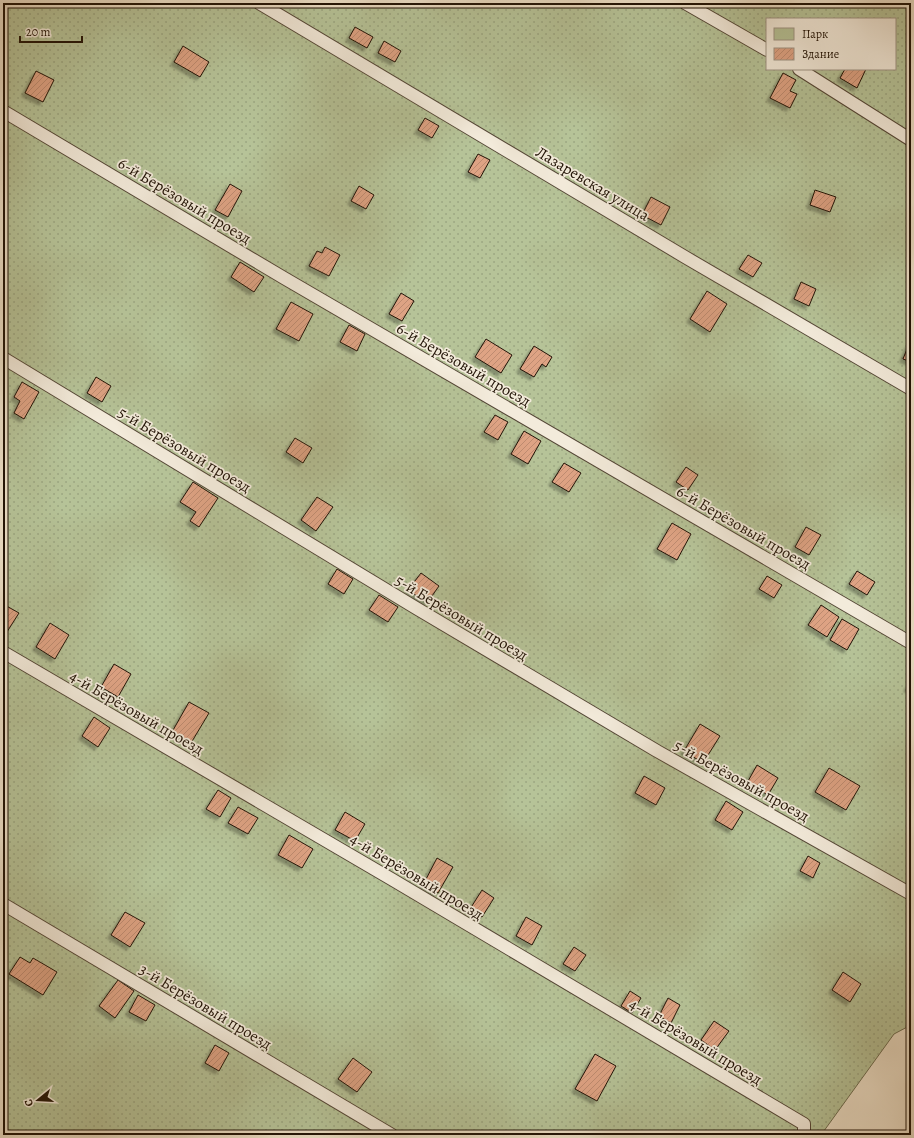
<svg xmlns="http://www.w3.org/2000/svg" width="914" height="1138" viewBox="0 0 914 1138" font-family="Alegreya,serif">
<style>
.green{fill:url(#green-dots);stroke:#6c6b4f;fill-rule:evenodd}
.building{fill:url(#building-hatch);stroke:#211306;filter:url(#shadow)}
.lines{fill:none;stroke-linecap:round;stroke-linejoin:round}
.service-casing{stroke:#544636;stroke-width:14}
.service{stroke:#f3ebdb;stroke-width:12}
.labels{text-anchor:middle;stroke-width:3.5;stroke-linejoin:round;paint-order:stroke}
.street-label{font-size:16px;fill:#211306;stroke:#f3ebdb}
</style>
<defs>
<pattern id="green-dots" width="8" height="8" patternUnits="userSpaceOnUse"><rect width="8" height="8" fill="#b6c398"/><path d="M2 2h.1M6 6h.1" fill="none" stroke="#9ca782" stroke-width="1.8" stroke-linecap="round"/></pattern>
<pattern id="building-hatch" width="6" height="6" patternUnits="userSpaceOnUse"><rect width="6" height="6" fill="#dea384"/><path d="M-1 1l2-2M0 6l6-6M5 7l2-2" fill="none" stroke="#be8b70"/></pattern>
<filter id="shadow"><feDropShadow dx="-3.5" dy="3.5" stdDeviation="1" flood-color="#0004"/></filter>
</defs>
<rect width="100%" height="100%" fill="#ede0c8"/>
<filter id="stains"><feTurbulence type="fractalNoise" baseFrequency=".005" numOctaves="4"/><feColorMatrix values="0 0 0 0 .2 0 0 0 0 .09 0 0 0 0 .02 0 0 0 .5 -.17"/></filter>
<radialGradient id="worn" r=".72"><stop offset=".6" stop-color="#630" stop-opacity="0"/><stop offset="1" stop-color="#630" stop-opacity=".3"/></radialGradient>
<path class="green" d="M3,3H911V1025L894,1034L821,1135H3ZM767,19H895V69H767Z"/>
<g class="building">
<polygon points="355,27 373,37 367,48 349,38"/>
<polygon points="384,41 401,51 395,62 378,53"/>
<polygon points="183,46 209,62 200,77 174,62"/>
<polygon points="845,69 866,69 857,88 840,78"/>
<polygon points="36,71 54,80 43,102 25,93"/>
<polygon points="783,73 796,80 790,91 797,94 790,108 770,98"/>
<polygon points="425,118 439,126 432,138 418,130"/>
<polygon points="478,154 490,160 480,178 468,172"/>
<polygon points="230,184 242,191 228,217 215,210"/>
<polygon points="359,186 374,195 366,209 351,201"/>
<polygon points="815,190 836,197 830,212 810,205"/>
<polygon points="651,197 670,207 661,225 642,215"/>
<polygon points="325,247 340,255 329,276 309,266 317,251 322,253"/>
<polygon points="748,255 762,263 753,277 739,269"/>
<polygon points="240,262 264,277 254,292 231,277"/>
<polygon points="801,282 816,289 809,306 794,299"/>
<polygon points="707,291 727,304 710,332 690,319"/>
<polygon points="401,293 414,301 402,321 389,314"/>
<polygon points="291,302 313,314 299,341 276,329"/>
<polygon points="349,325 365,334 357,351 340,342"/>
<polygon points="486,339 512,355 501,373 475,357"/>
<polygon points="909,344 911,345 911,362 903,359"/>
<polygon points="534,346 552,357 546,367 542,364 534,377 520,369"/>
<polygon points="96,377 111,386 102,402 87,393"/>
<polygon points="22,382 39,392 24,419 14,413 20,401 14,397"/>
<polygon points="495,415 508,422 498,440 484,432"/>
<polygon points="524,431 541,441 528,464 511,454"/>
<polygon points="295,438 312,448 303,463 286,452"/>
<polygon points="564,463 581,473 569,492 552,482"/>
<polygon points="686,467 698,475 688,490 676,482"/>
<polygon points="193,482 218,498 199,527 190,521 196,512 180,502"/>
<polygon points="317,497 333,507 316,531 301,520"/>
<polygon points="672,523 691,534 677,560 657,549"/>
<polygon points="806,527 821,535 809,555 795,547"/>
<polygon points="337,569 353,579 344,594 328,584"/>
<polygon points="857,571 875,582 867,595 849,584"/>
<polygon points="421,573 439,586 427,603 408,590"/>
<polygon points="767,576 782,585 774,598 759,589"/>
<polygon points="379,595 398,607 388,622 369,610"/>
<polygon points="3,604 19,613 5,635 3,634"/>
<polygon points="821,605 839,617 827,637 808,625"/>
<polygon points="842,619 859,629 847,650 830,640"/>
<polygon points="50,623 69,635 55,659 36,647"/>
<polygon points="114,664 131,674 118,697 101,687"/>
<polygon points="911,682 911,690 907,688"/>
<polygon points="189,702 209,713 191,743 172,732"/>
<polygon points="94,717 110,728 98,747 82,736"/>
<polygon points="700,724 720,736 703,763 684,751"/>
<polygon points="757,765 778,778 768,795 747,783"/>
<polygon points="829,768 860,786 846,810 815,792"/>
<polygon points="644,776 665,788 656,805 635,793"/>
<polygon points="218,790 231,798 220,817 206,809"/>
<polygon points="726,801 743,812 732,830 715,820"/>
<polygon points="238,807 258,818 248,834 228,823"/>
<polygon points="345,812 365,824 355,841 335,830"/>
<polygon points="289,835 313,849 302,868 278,855"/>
<polygon points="808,856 820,863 813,878 800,871"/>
<polygon points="437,858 453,867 438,893 423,885"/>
<polygon points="482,890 494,898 482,917 470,909"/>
<polygon points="125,912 145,923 130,947 111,935"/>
<polygon points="526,917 542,926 532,945 516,936"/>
<polygon points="574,947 586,955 575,971 563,964"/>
<polygon points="20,957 30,963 33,958 57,972 43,995 9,974"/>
<polygon points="843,972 861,984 850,1002 832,990"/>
<polygon points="118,980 134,991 115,1018 99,1006"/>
<polygon points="630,991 641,998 632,1013 621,1006"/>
<polygon points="138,995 155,1005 146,1021 129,1012"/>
<polygon points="668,998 680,1005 671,1023 659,1016"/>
<polygon points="714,1021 729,1031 715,1050 701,1040"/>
<polygon points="215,1045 229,1053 219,1071 205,1063"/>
<polygon points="595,1054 616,1066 597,1101 575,1089"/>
<polygon points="353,1058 372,1072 357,1092 338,1079"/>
</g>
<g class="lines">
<g class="service-casing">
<g id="service">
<polyline points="259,3 685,257 911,389"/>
<polyline points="685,3 767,50"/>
<polyline points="799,69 911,140"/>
<polyline points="3,111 284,278 911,643"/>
<polyline points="3,358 416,608 657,751 911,894"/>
<polyline points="3,652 393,880 804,1124 804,1135"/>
<polyline points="3,904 392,1135"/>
</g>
</g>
<use href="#service" class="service"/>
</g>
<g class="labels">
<g class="street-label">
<text transform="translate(593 183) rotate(31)" y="6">Лазаревская улица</text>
<text transform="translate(185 200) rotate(31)" y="6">6-й Берёзовый проезд</text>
<text transform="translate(464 364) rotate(30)" y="6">6-й Берёзовый проезд</text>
<text transform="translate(185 449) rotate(31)" y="6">5-й Берёзовый проезд</text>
<text transform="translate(744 527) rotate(30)" y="6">6-й Берёзовый проезд</text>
<text transform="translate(462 617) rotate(31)" y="6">5-й Берёзовый проезд</text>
<text transform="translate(137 712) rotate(30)" y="6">4-й Берёзовый проезд</text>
<text transform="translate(742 780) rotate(29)" y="6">5-й Берёзовый проезд</text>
<text transform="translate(417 876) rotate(31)" y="6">4-й Берёзовый проезд</text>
<text transform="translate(206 1006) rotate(31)" y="6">3-й Берёзовый проезд</text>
<text transform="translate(696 1041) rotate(31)" y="6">4-й Берёзовый проезд</text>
</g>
</g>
<rect width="914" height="1138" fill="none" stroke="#ede0c8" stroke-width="16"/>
<rect x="4" y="4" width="906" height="1130" fill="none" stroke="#211306" stroke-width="2"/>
<rect x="8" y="8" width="898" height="1122" fill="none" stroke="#211306"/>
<rect x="766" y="18" width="130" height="52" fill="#f3ebdb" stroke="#9f9586"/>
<rect x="774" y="28" width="20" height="12" fill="#b6c398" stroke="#9f9586"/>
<text x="802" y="38" font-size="12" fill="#211306">Парк</text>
<rect x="774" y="48" width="20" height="12" fill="url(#building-hatch)" stroke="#9f9586"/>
<text x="802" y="58" font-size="12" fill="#211306">Здание</text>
<g transform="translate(38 1100) rotate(252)" stroke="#f3ebdb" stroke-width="3" paint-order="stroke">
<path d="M0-3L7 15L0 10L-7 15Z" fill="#211306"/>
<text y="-6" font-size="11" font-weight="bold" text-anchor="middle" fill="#211306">С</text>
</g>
<path d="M20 36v6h62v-6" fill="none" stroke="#211306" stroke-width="2"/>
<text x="26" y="36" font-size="12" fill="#211306" stroke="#f3ebdb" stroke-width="3" paint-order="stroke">20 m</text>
<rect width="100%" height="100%" filter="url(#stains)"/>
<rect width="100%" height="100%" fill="url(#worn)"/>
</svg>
